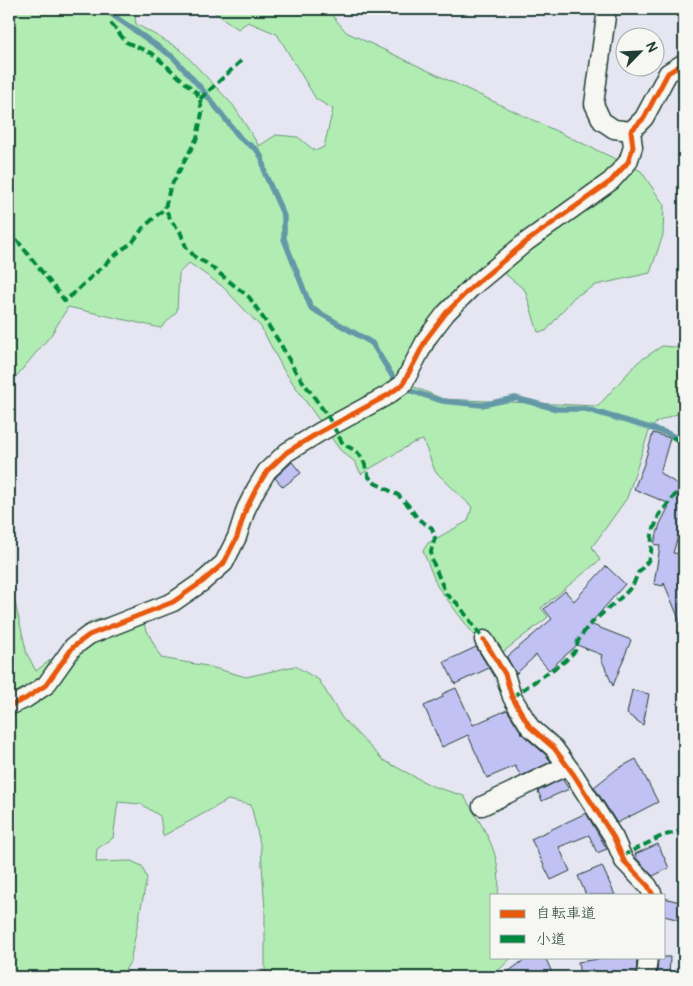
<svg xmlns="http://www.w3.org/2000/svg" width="693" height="986" viewBox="0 0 693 986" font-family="Pangolin,'Klee One',sans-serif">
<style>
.green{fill:#b1edb3;stroke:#689574}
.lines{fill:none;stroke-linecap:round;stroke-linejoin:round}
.stream{stroke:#6398a7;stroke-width:5.5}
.building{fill:#c2c1f3;stroke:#1f3d34}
.minor-casing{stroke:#1f3d34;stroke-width:21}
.minor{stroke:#f6f6f2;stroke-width:18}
.quiet{stroke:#00873e;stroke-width:4;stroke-dasharray:8 4;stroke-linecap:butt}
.cycleway-casing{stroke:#f6f6f2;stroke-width:8}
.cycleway{stroke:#e8590c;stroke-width:5}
</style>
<rect width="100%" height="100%" fill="#e6e6f2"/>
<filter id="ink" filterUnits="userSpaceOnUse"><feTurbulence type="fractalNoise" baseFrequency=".02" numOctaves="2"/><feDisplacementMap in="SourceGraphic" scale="10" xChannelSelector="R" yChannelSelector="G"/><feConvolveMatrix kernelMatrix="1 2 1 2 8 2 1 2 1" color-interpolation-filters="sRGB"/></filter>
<g filter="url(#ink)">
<g class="green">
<polygon points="9,9 134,9 136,24 180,49 233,105 259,146 276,135 298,137 315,151 324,147 333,109 316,99 277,34 248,22 238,29 210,9 327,9 346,32 641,171 664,205 663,235 650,273 596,285 574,297 546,331 538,332 525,290 504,273 464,306 439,338 412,386 443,399 598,406 638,362 662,346 684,348 684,411 657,422 649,431 627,498 592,547 600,560 541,608 548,617 503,652 488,633 477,639 437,586 423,551 428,543 468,521 472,507 435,471 423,440 413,443 361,474 355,462 340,450 283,369 261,327 222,286 189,263 179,273 177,311 161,328 68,307 51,335 9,385"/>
<path d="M9,577L27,654L36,671L53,658L66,643L90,622L136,609L161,658L207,666L246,677L295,666L319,680L342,718L383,760L432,786L464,796C484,830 503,853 498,895H492V957H512L492,977H265V912L261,848L251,805L228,800L163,836L160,816L141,804L118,802L113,838L97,849L96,862L131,861L142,866L147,878L130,962L121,977H9Z"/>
</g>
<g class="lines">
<g class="stream">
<polyline points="104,9 173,57 201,88 241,139 257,150 262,158 265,174 284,216 284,239 311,308 372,343 396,382"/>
<polyline points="411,391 442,401 482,405 515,398 557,409 586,409 667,433 684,442"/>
</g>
</g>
<g class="building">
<polygon points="653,433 670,438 660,473 679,485 684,473 684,516 673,553 682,554 679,577 684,589 684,631 664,583 663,586 654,584 660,546 654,544 660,524 670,504 634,489 644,464"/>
<polygon points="292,462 301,473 283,487 275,478"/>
<polygon points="606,566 625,584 590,624 631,640 613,686 601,658 602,655 577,645 549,670 536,655 516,674 507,657 552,619 544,609 565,591 574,601"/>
<polygon points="476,647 489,668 455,684 444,662"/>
<polygon points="456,688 473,725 507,710 523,735 546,755 551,762 521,776 515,766 487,778 468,735 442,747 424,706 443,697 442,694"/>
<polygon points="632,690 649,694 643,725 627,714"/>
<polygon points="636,759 658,802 617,823 594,787 617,769"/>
<polygon points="562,779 569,789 542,801 538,791"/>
<polygon points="586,813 607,849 597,853 589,835 559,847 570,871 551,880 531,839"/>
<polygon points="658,844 669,868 653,876 637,859 635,854"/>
<polygon points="602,866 615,895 586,895 578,876"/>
<polygon points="664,898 684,903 684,921 664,916"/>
<polygon points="528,957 545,957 554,977 501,977"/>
<polygon points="614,957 637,957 636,977 580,977 578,962"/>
<polygon points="658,957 670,957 669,975 663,975 663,977 657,977"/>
</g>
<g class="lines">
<g class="minor-casing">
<g id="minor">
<polyline points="607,9 594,104 602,121 614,129 631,131"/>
<polyline points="484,640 505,674 512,697 530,727 554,748 574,775 614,838 624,861 648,886 653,895"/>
<polyline points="9,706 25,699 46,685 73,647 89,635 173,602 202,582 224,563 237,537 246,509 256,489 267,471 287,452 320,432 388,395 403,384 427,338 446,313 472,287 526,242 611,181 628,162 633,147 631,131 644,118 668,73 684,63"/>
<polyline points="482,806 566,766"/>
<polyline points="646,977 648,957"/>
</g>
</g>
<use href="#minor" class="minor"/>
<g class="quiet">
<polyline points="111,23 126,42 153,54 197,93 200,99 202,113 197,138 170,188 165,208 172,222 180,231 186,247 196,258 206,263 249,297 280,343 294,369 327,415 343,444 356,451 363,459 369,477 375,483 398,495 408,505 418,519 432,528 435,538 431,551 432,560 446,594 457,603 484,640"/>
<polyline points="200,99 241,61"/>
<polyline points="9,230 65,301 121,250 132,243 143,228 165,208"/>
<polyline points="672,437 682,443 684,447"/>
<polyline points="512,697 565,661 575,651 578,641 588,626 625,594 633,585 638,573 648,561 651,553 652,534 659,515 684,484"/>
<polyline points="622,856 662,836 684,830"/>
</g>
<g class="cycleway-casing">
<g id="cycleway">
<polyline points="484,640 505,674 512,697 530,727 554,748 574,775 614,838 624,861 648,886 653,895"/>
<polyline points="9,706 25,699 46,685 73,647 89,635 173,602 202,582 224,563 237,537 246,509 256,489 267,471 287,452 320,432 388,395 403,384 427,338 446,313 472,287 526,242 611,181 628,162 633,147 631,131 644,118 668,73 684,63"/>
</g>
</g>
<use href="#cycleway" class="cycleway"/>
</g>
</g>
<rect width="693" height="986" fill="none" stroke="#f6f6f2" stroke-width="30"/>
<rect x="15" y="15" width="663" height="956" fill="none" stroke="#1f3d34" stroke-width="2" filter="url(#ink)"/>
<rect x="490" y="894" width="175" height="65" fill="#f6f6f2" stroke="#a0aca6"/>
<rect x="500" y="910" width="25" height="8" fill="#e8590c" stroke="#a0aca6"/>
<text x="536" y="918" font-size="15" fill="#1f3d34">自転車道</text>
<rect x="500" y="935" width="25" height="8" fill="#00873e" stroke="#a0aca6"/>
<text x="536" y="944" font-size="15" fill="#1f3d34">小道</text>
<g transform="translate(640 52) rotate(66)"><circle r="24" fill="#f6f6f2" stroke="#a0aca6"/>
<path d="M0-4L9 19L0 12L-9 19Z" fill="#1f3d34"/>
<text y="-8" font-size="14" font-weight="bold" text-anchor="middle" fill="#1f3d34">N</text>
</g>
</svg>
